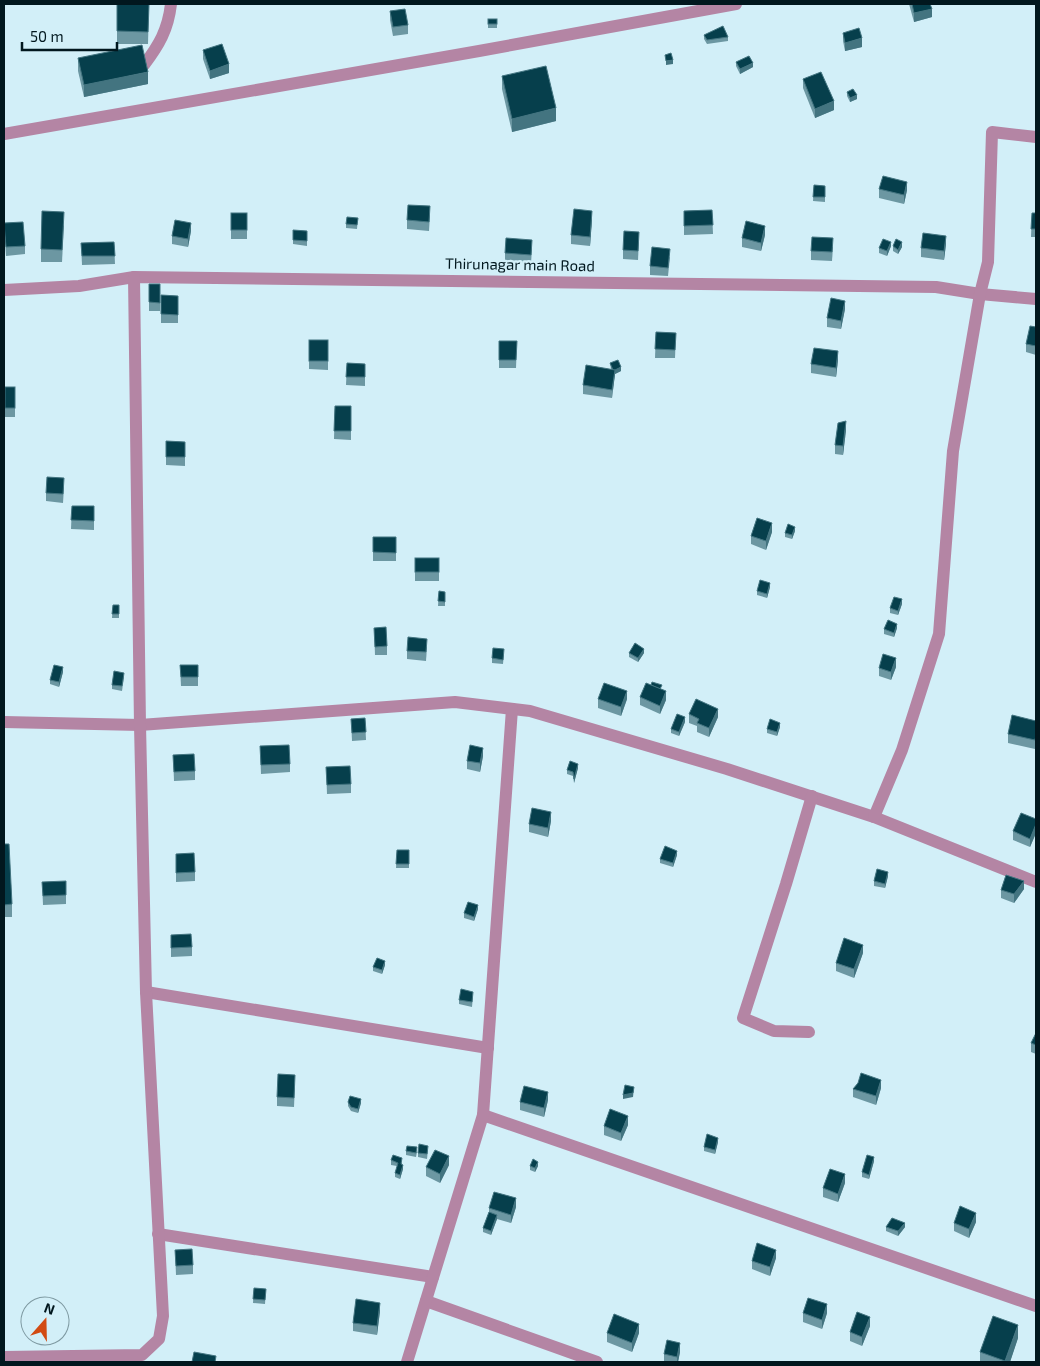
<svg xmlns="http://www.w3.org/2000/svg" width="1040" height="1366" viewBox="0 0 1040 1366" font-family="'Exo 2',sans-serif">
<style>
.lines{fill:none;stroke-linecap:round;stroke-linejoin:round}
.street{stroke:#b485a4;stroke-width:12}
.wall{fill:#6c97a2}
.shaded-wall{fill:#437480}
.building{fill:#063f4c;stroke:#437480}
.labels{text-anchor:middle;stroke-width:5;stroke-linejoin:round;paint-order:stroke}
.street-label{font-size:15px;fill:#01171e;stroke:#d2eff8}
</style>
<rect width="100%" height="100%" fill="#d2eff8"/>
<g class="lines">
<g class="street">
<path d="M144,65C159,45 168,30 171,4"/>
<polyline points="4,134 479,51 736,4"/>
<polyline points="4,290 79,286 134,277 936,287 980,294 1036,299"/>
<polyline points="4,722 140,725 455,702 530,711 727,769 874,817 1036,882"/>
<polyline points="874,817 902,750 939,634 953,451 980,294 988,262 992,132 1036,137"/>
<polyline points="146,992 488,1048"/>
<polyline points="809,1032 774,1031 743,1018 786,884 812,796"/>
<polyline points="483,1115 1036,1306"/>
<polyline points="158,1234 433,1277"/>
<polyline points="426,1301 597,1362"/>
<polyline points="4,1357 142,1355 159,1339 163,1316 146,992 140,725 134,277"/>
<polyline points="407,1362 483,1115 512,709"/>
</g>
</g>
<g class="wall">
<polygon points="117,4 149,4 148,44 117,44"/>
<polygon points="909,4 930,4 932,17 914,22"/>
<polygon points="390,11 408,25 408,34 393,36 390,20"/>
<rect x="488" y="19" width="9" height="9"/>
<polygon points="843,33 862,47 845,51 843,41"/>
<polygon points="704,35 728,37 728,41 707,44 704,39"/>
<polygon points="203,50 229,73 210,79 203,59"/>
<polygon points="78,58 148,84 84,97 78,71"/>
<polygon points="736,62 753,67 740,74 736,66"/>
<polygon points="502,76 556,121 512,132 502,89"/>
<polygon points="803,79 834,110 815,118 803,88"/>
<polygon points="847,92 857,99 850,102 847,96"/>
<polygon points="814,185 825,186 825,202 813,201"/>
<polygon points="879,189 907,190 904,204 879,198"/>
<polygon points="712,210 713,234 684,235 684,211"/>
<rect x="231" y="213" width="16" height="26"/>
<polygon points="1032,213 1036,213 1036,237 1031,237"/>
<polygon points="430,215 429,231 407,229 407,220"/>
<polygon points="358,218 357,229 346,228 346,224"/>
<polygon points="592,219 590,246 571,244 571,235"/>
<polygon points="4,223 25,246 25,254 6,256"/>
<polygon points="64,225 62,262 41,262 41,249"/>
<polygon points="293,230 307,231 307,246 293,244"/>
<polygon points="191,231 188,247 172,244 172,236"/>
<polygon points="765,235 761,251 742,247 742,238"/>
<polygon points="639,240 638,260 623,259 623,250"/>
<polygon points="114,242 115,264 82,265 81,243"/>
<polygon points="946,244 944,260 921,257 921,248"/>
<polygon points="891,246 887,256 879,253 879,248"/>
<polygon points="893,246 902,247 898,254 893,251"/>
<polygon points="833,247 832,261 811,260 811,251"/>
<polygon points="532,248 531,264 505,262 505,253"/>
<polygon points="670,257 668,276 650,275 650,266"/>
<rect x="149" y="284" width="11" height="27"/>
<polygon points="161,295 178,296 178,323 161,323"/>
<polygon points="845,309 841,329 827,327 827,318"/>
<polygon points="1036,327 1036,355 1026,352 1026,344"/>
<polygon points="656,332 676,333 675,358 655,358"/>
<polygon points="309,340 328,340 328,370 309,369"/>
<polygon points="499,341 517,341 516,368 499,368"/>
<polygon points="838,360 836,377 811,373 811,364"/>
<polygon points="347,363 365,364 365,386 346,385"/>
<polygon points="610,363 621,371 615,374 612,398 583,394 583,385 611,369"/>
<rect x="5" y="387" width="10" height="30"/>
<polygon points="335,406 351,406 351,440 334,439"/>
<polygon points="846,430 843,455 835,454 835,445"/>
<polygon points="166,441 185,442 185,466 166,465"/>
<polygon points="64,487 63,503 46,501 46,493"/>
<polygon points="72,506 94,506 94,530 71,529"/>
<polygon points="795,531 792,539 785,537 785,533"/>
<polygon points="772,532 766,550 751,544 751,536"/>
<rect x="373" y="537" width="23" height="24"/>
<polygon points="439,558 439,581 415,581 415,572"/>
<polygon points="770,587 767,598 757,595 757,591"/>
<polygon points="439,591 445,592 445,606 438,606"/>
<polygon points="902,604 898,615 890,613 890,608"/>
<polygon points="113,605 119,605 119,618 112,618"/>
<polygon points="374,628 387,646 387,655 375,655"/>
<polygon points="897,628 894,637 884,634 884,629"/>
<polygon points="427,647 426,661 407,659 407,651"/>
<polygon points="504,653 503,664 492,663 492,658"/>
<polygon points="629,653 644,653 638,662 629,657"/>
<polygon points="180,665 198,665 198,686 181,686"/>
<polygon points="896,667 891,680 879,676 879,668"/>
<polygon points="63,672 59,687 50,684 50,680"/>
<polygon points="124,677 122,691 112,689 112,685"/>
<polygon points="662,689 666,700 660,714 640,705 640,697"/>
<polygon points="598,699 627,699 621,716 598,708"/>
<polygon points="689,714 718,717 709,737 697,732 697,726 689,723"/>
<polygon points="365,718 366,740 352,741 351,719"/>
<polygon points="1036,721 1035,749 1008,743 1008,734"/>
<polygon points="685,722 679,736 671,733 671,729"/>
<polygon points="780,727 777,736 767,733 767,729"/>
<polygon points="260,746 290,764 290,772 261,774"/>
<polygon points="173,755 195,771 195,780 174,781"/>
<polygon points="483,756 480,772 467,769 467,761"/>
<polygon points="326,767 351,784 351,793 327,794"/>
<polygon points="578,768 574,783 573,776 567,774 567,770"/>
<polygon points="1036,819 1036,833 1030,847 1013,840 1013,831"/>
<polygon points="551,821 548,837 529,832 529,824"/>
<polygon points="4,844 12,904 12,917 4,917"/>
<polygon points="397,850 409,850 409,868 396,868"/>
<polygon points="677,855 673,867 660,863 660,859"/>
<polygon points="176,863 195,872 195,881 176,882"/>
<polygon points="888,876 885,888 874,886 874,881"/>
<polygon points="42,882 66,895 66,904 43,905"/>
<polygon points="1024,889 1014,903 1001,898 1001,890"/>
<polygon points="478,909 474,921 464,918 464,913"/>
<polygon points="171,935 192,947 192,956 171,957"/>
<polygon points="863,953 854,978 836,971 836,963"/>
<polygon points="385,965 382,974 373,971 373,967"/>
<polygon points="473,996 472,1007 459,1004 459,1000"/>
<polygon points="1036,1033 1036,1054 1031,1052 1031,1043"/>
<polygon points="295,1084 294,1107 277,1106 277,1097"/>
<polygon points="881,1088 876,1105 853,1097 853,1089"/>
<polygon points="548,1100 544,1117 520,1110 520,1102"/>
<polygon points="348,1102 361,1103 358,1113 351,1111 348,1106"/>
<polygon points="628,1125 621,1141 604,1135 604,1126"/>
<polygon points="718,1142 715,1154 704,1151 704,1147"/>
<polygon points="428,1150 427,1159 418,1157 418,1153"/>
<polygon points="406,1151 417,1152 416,1157 406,1155"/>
<polygon points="391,1160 402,1163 402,1164 403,1169 400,1179 395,1177 395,1173 397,1166 391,1165"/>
<polygon points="874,1161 869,1179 862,1177 862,1172"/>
<polygon points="449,1165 440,1183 426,1176 426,1167"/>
<polygon points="530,1166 538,1166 535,1172 530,1170"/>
<polygon points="845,1183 838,1202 823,1197 823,1188"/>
<polygon points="516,1207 511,1223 497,1219 491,1235 483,1232 483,1228 489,1212 489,1208"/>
<polygon points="976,1222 969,1238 954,1231 954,1223"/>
<polygon points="886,1227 905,1227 898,1236 886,1231"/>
<polygon points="175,1250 193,1265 193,1274 176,1275"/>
<polygon points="776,1258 770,1276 752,1269 752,1261"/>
<polygon points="254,1288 266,1289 265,1304 253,1303"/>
<polygon points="380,1311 377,1335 353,1331 353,1323"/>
<polygon points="803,1313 827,1313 822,1329 803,1322"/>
<polygon points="870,1326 862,1346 850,1341 850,1332"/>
<polygon points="607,1333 639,1333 632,1352 607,1342"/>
<polygon points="1018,1338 1010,1362 980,1362 980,1352"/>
<polygon points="680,1352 678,1362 664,1362 664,1354"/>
</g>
<g class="shaded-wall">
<polygon points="932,9 932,17 914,22 914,13"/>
<polygon points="862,38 862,47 845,51 845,43"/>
<polygon points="673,60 673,64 666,65 666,61"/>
<polygon points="753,63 753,67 740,74 740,69"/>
<polygon points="229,64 229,73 210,79 210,71"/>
<polygon points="148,72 148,84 84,97 84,85"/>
<polygon points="857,95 857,99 850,102 850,98"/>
<polygon points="834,101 834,110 815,118 815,109"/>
<polygon points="556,108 556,121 512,132 512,119"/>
<polygon points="907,182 907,190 904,204 904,195"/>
<polygon points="592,211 592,219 590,246 590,237"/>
<polygon points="191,223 191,231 188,247 188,239"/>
<polygon points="765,226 765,235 761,251 761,243"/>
<polygon points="946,236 946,244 944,260 944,251"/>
<polygon points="891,242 891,246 887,256 887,251"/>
<polygon points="902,242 902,247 898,254 898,250"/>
<polygon points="845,301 845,309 841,329 841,321"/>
<polygon points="838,351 838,360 836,377 836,368"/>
<polygon points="621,367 621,371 615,374 612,398 614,370"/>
<polygon points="846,421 846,430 843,455 843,446"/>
<polygon points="772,523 772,532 766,550 766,541"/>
<polygon points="795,527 795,531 792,539 792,535"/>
<polygon points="770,583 770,587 767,598 767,594"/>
<polygon points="902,599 902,604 898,615 898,611"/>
<polygon points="897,624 897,628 894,637 894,633"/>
<polygon points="644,649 644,653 638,662 638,658"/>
<polygon points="896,658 896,667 891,680 891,672"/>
<polygon points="63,667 63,672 59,687 59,682"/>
<polygon points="627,691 627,699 621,716 621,707"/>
<polygon points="666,691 666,700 660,714 660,706"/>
<polygon points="718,709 718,717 709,737 709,728"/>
<polygon points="685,717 685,722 679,736 679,732"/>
<polygon points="780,723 780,727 777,736 777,732"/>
<polygon points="1036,735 1036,744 1035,749 1035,740"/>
<polygon points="483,748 483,756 480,772 480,763"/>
<polygon points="578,764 578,768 574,783 574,779"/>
<polygon points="551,812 551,821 548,837 548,828"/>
<polygon points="1036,824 1036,833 1030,847 1030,839"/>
<polygon points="677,851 677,855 673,867 673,863"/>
<polygon points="888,872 888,876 885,888 885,884"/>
<polygon points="1024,881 1024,889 1014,903 1014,894"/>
<polygon points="478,905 478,909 474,921 474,917"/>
<polygon points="863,945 863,953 854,978 854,969"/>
<polygon points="385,961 385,965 382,974 382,970"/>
<polygon points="881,1080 881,1088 876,1105 876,1096"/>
<polygon points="634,1087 633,1097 623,1099 623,1095"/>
<polygon points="548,1092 548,1100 544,1117 544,1108"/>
<polygon points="361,1099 361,1103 358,1113 358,1109"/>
<polygon points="628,1116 628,1125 621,1141 621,1133"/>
<polygon points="718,1138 718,1142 715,1154 715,1150"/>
<polygon points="449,1156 449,1165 440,1183 440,1174"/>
<polygon points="874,1157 874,1161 869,1179 869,1175"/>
<polygon points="538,1162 538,1166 535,1172 535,1168"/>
<polygon points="403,1165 403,1169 400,1179 400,1175"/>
<polygon points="845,1174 845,1183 838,1202 838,1194"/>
<polygon points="516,1198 516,1207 511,1223 511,1215"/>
<polygon points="976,1213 976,1222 969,1238 969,1229"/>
<polygon points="497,1215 497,1219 491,1235 491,1231"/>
<polygon points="905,1223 905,1227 898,1236 898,1231"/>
<polygon points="776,1250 776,1258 770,1276 770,1267"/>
<polygon points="380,1303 380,1311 377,1335 377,1326"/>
<polygon points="827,1304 827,1313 822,1329 822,1320"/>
<polygon points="870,1317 870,1326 862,1346 862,1337"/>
<polygon points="639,1324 639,1333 632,1352 632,1343"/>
<polygon points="1018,1325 1018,1338 1010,1362 1005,1362"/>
<polygon points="680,1343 680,1352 678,1362 677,1362 677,1357"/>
</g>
<g class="building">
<polygon points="117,4 149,4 148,32 117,31"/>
<polygon points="912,4 930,4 932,9 914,13"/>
<polygon points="405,9 408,25 393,27 390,11"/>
<rect x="488" y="19" width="9" height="5"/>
<polygon points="723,26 728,37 707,40 704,35"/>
<polygon points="859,28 862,38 845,43 843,33"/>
<polygon points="222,44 229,64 210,71 203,50"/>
<polygon points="142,45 148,72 84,85 78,58"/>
<polygon points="671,53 673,60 666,61 665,55"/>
<polygon points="749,56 753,63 740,69 736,62"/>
<polygon points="546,66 556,108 512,119 502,76"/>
<polygon points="821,72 834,101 815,109 803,79"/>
<polygon points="853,89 857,95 850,98 847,92"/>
<polygon points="883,176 907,182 904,195 879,189"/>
<polygon points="814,185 825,186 825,197 813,197"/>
<polygon points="408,205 430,206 429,222 407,220"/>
<polygon points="574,209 592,211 590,237 571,235"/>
<polygon points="712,210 713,225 684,226 684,211"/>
<polygon points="42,211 64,212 62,250 41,249"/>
<rect x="231" y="213" width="16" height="17"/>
<polygon points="1032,213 1036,213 1036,229 1031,229"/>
<polygon points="347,217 358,218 357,225 346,224"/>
<polygon points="175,220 191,223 188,239 172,236"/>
<polygon points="746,221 765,226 761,243 742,238"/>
<polygon points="23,222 25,246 6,247 4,223"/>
<polygon points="293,230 307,231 307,241 293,240"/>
<polygon points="624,231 639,232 638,251 623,250"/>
<polygon points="923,233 946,236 944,251 921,248"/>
<polygon points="812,237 833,238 832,252 811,251"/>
<polygon points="506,238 532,240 531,255 505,253"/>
<polygon points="883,239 891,242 887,251 879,248"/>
<polygon points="896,239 902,242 898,250 893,246"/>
<polygon points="114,242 115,256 82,256 81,243"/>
<polygon points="652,247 670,249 668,268 650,266"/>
<polygon points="149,284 160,284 160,303 149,302"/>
<polygon points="161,295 178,296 178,315 161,314"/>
<polygon points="831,298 845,301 841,321 827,318"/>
<polygon points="1030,326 1036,327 1036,346 1026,344"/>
<polygon points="656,332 676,333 675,350 655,349"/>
<rect x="309" y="340" width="19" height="21"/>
<polygon points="499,341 517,341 516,360 499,360"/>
<polygon points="814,348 838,351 836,368 811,364"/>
<polygon points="618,360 621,367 615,370 613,370 610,363"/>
<polygon points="347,363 365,364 365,377 346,377"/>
<polygon points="586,365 615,370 612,390 583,385"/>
<rect x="5" y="387" width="10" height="21"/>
<polygon points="335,406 351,406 351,431 334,431"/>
<polygon points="846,421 843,446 835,445 838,423"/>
<polygon points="166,441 185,442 185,457 166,457"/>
<polygon points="47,477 64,478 63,494 46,493"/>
<polygon points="72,506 94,506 94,521 71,520"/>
<polygon points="757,518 772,523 766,541 751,536"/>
<polygon points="788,524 795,527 792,535 785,533"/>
<polygon points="373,537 396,537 396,553 373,552"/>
<rect x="415" y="558" width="24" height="14"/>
<polygon points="760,580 770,583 767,594 757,591"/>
<polygon points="439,591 445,592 445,602 438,601"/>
<polygon points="894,597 902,599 898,611 890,608"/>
<polygon points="113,605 119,605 119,614 112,614"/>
<polygon points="888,620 897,624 894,633 884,629"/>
<polygon points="386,627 387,646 375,647 374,628"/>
<polygon points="408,637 427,639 426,652 407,651"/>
<polygon points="635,643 644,649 638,658 629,653"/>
<polygon points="493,648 504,649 503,660 492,658"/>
<polygon points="883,654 896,658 891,672 879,668"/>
<polygon points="54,665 63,667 59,682 50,680"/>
<polygon points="180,665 198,665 198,677 181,677"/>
<polygon points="114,671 124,673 122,686 112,685"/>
<polygon points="652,682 662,685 660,689 651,685"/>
<polygon points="604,683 627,691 621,707 598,699"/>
<polygon points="646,683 666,691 660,706 640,697"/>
<polygon points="696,699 718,709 709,728 697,723 699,719 689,714"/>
<polygon points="677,714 685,717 679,732 671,729"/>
<polygon points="1012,715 1036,721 1036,735 1035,740 1008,734"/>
<polygon points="365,718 366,732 352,733 351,719"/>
<polygon points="770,719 780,723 777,732 767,729"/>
<polygon points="289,745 290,764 261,765 260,746"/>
<polygon points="470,745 483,748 480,763 467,761"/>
<polygon points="194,754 195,771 174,772 173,755"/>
<polygon points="570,761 578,764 574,779 573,772 567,770"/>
<polygon points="350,766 351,784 327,785 326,767"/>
<polygon points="532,808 551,812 548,828 529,824"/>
<polygon points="1021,813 1036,819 1036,824 1030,839 1013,831"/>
<polygon points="4,844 9,844 12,904 4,905"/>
<polygon points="665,846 677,851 673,863 660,859"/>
<polygon points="397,850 409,850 409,864 396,864"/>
<polygon points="194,853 195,872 176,873 176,854"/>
<polygon points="877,869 888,872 885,884 874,881"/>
<polygon points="1006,875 1024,881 1014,894 1001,890"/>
<polygon points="66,881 66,895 43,896 42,882"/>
<polygon points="468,902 478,905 474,917 464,913"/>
<polygon points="191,934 192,947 171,948 171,935"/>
<polygon points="844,938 863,945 854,969 836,963"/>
<polygon points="377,958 385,961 382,970 373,967"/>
<polygon points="461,989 473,992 472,1002 459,1000"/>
<polygon points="1036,1033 1036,1045 1031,1043"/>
<polygon points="861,1073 881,1080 876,1096 853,1089 858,1083"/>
<polygon points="278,1074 295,1075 294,1098 277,1097"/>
<polygon points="625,1085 634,1087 633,1093 623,1095"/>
<polygon points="524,1086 548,1092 544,1108 520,1102"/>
<polygon points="350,1096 361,1099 358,1109 351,1107 348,1102"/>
<polygon points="610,1109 628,1116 621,1133 604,1126"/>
<polygon points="707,1134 718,1138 715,1150 704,1147"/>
<polygon points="419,1144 428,1146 427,1154 418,1153"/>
<polygon points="407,1146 417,1147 416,1153 406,1151"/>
<polygon points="435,1150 449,1156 440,1174 426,1167"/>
<polygon points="393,1155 402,1158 401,1164 403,1165 400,1175 395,1173 398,1163 391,1160"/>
<polygon points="867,1155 874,1157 869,1175 862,1172"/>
<polygon points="533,1159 538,1162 535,1168 530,1166"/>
<polygon points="830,1169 845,1174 838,1194 823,1188"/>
<polygon points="494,1192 516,1198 511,1215 489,1208"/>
<polygon points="960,1206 976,1213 969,1229 954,1223"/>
<polygon points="489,1212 497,1215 491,1231 483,1228"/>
<polygon points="892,1218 905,1223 898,1231 886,1227"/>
<polygon points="757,1243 776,1250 770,1267 752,1261"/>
<polygon points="192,1249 193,1265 176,1266 175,1250"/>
<polygon points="254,1288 266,1289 265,1300 253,1299"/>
<polygon points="808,1298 827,1304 822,1320 803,1313"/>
<polygon points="356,1299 380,1303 377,1326 353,1323"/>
<polygon points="857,1312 870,1317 862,1337 850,1332"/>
<polygon points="614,1314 639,1324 632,1343 607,1333"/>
<polygon points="993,1316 1018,1325 1005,1361 980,1352"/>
<polygon points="667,1340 680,1343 677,1357 664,1354"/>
<polygon points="194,1352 216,1356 215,1362 192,1362"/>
</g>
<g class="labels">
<g class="street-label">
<text transform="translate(520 265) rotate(1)" y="5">Thirunagar main Road</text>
</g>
</g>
<rect width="1040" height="1366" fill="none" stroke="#01171e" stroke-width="10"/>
<g transform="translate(45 1321) rotate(20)"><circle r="24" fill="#d2eff8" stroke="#7e99a1"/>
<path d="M0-4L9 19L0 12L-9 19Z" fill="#d24b13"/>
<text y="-8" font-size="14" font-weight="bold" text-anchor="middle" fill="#01171e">N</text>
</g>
<path d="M22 42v8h95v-8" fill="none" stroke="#01171e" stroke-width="2.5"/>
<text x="30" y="42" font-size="15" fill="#01171e" stroke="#d2eff8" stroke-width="4" paint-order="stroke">50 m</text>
</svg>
